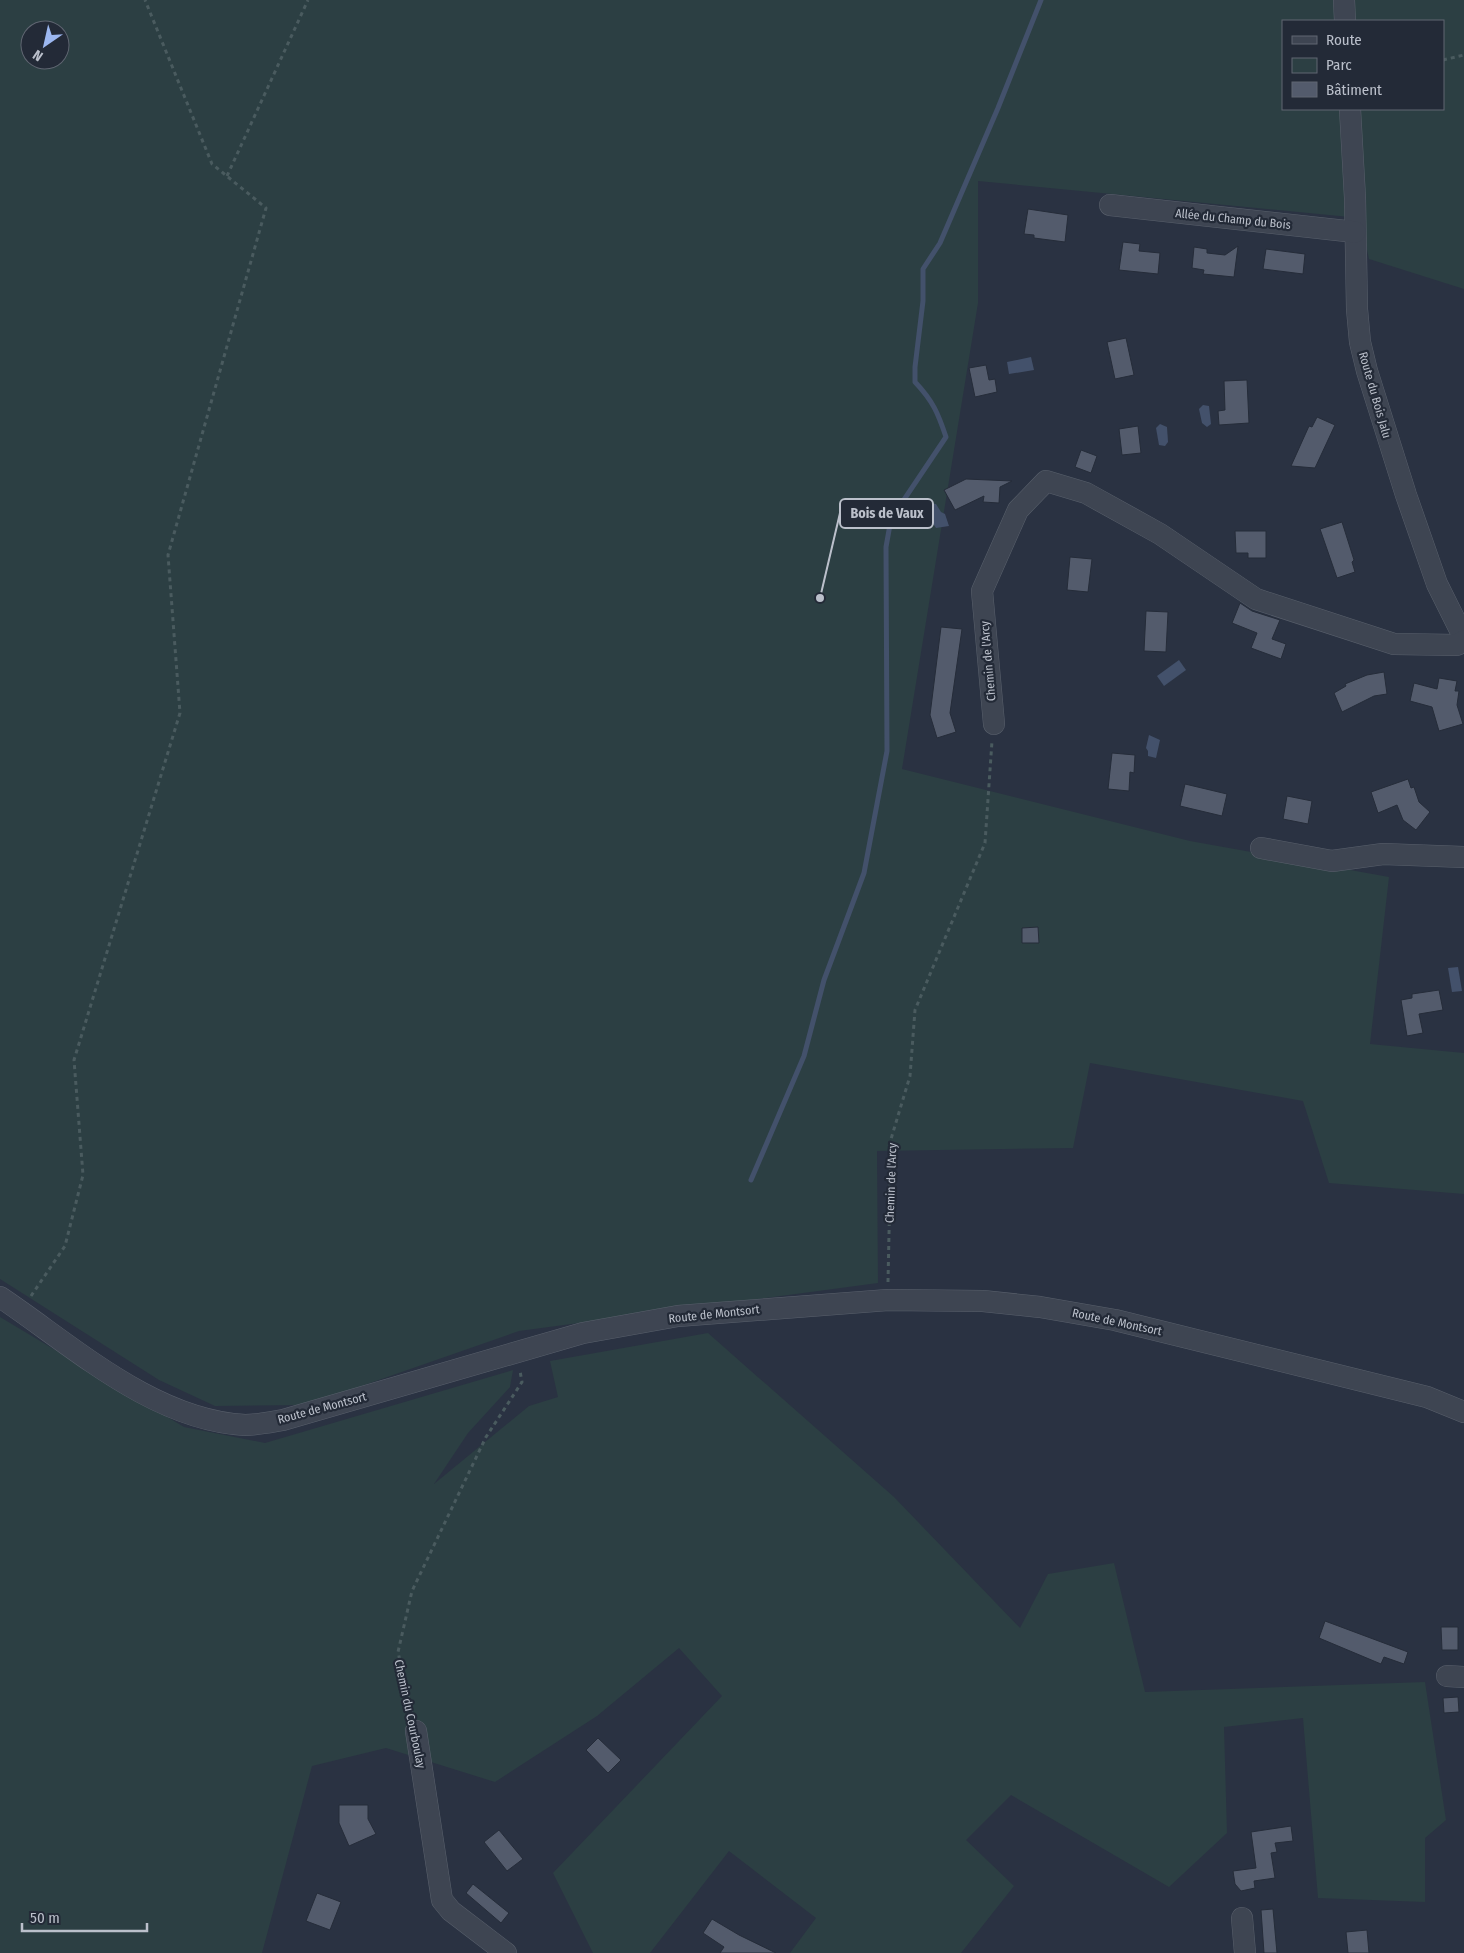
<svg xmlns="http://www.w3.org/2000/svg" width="1464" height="1953" viewBox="0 0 1464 1953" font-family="'Fira Sans Condensed',sans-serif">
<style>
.green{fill:#2c3f43;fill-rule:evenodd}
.water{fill:#43516b}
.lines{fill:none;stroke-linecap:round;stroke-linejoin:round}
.stream{stroke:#43516b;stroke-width:5}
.building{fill:#535b6c;stroke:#252c39}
.minor-casing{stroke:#59606c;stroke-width:22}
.path{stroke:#4a5b5f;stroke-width:3;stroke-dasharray:4 4;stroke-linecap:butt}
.minor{stroke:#3e4552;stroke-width:21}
.labels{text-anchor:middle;stroke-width:4.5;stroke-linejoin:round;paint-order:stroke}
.street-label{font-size:12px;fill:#bbc0cb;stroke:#232a37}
.leader{fill:none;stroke:#bbc0cb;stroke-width:2}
.callout-dot{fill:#bbc0cb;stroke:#232a37;stroke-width:2}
.callout{fill:#232a37;stroke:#bbc0cb;stroke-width:2}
.callout-label{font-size:14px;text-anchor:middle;font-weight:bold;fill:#bbc0cb}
</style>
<rect width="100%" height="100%" fill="#2a3242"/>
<g class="green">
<path d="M0,0H1464V289L1369,259L1360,218L978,181V303L902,769L1190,841L1389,877L1370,1044L1464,1053V1194L1329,1183L1303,1101L1090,1063L1073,1148L877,1151L878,1283L519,1331L307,1405L215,1406L159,1380L0,1279ZM1283,21H1443V109H1283ZM30,30H60V60H30Z"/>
<polygon points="0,1317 184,1427 265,1443 513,1370 510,1387 468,1433 434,1484 529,1406 558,1397 550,1361 708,1333 894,1497 1020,1628 1048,1574 1114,1563 1145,1692 1425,1682 1446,1820 1425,1838 1425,1902 1318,1898 1303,1718 1224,1727 1227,1833 1169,1887 1011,1795 966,1840 1014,1886 961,1953 790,1953 816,1918 729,1851 650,1953 593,1953 553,1873 722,1696 679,1648 597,1716 495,1782 386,1748 312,1766 262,1953 0,1953"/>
</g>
<g class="water">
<polygon points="1031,357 1034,370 1009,374 1007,362"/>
<polygon points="1203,405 1209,406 1211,424 1207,427 1202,423 1199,409"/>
<polygon points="1160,424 1167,427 1168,442 1165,446 1159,445 1156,428"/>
<polygon points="928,503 936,504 941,512 945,514 949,526 936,528 923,508"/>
<polygon points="1179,660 1186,670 1164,686 1157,676"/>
<polygon points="1149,735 1160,740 1156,758 1148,756 1148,751 1146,748"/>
<polygon points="1458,967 1462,991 1452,992 1448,968"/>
</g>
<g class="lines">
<path class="stream" d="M751,1180L804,1056L824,980L864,873L887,751L886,547L891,519L946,437C938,413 933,401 915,382V367L923,301V269L940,243L998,108L1041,0"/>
</g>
<g class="building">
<polygon points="1028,209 1068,215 1065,242 1034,238 1034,235 1024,234"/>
<polygon points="1123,242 1140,244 1139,251 1160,253 1158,274 1119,270"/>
<polygon points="1238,246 1234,277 1203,274 1204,270 1192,268 1194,247 1207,249 1207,253 1225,255"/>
<polygon points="1266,249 1305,254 1303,274 1263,269"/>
<polygon points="1126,338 1134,375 1115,379 1107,342"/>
<polygon points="986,365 989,380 995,379 997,392 975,397 969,368"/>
<polygon points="1247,380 1249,423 1219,425 1218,411 1225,410 1224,381"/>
<polygon points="1317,417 1335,425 1315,468 1291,466 1309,426 1312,427"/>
<polygon points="1138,426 1141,453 1122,455 1119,429"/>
<polygon points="1081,450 1097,456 1091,473 1075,467"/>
<polygon points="966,479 1012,481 1000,487 999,503 983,502 984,496 955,510 944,490"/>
<polygon points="1342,522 1354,560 1352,562 1355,572 1337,578 1320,529"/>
<polygon points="1235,531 1266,531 1266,558 1248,558 1248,553 1236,553"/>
<polygon points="1070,557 1092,559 1088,592 1067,590"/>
<polygon points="1240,603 1252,611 1280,620 1272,639 1286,644 1281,659 1251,648 1257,633 1232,623"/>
<polygon points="1146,611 1168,612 1166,652 1144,651"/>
<polygon points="941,627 962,629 950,713 956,732 937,738 930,715"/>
<polygon points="1384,672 1387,694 1374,696 1342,712 1334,693 1346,686 1345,684 1367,675"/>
<polygon points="1439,678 1457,681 1455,691 1459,691 1457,705 1463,724 1439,731 1432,707 1410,701 1414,683 1437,689"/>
<polygon points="1112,753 1135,755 1134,773 1130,772 1129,791 1108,789"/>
<polygon points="1408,779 1411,788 1414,787 1419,802 1430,812 1416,830 1403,820 1397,805 1378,813 1371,792"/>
<polygon points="1185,784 1227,794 1222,816 1180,806"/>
<polygon points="1287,796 1312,801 1308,824 1283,819"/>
<polygon points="1038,927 1039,943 1022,943 1022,928"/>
<polygon points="1439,990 1443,1010 1419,1014 1423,1033 1407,1036 1401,1000 1412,998 1412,994"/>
<polygon points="1325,1621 1408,1652 1404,1664 1384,1657 1381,1664 1319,1638"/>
<polygon points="1441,1627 1458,1627 1458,1650 1442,1650"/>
<polygon points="1458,1697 1459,1712 1444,1713 1443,1698"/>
<polygon points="598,1738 621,1760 608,1773 586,1750"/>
<polygon points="339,1805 368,1805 368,1819 376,1834 349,1846 339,1823"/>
<polygon points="1291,1826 1293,1841 1275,1843 1277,1852 1271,1853 1275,1878 1254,1881 1255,1888 1241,1891 1235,1884 1233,1871 1256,1868 1251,1832"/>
<polygon points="499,1830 523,1859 507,1871 484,1842"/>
<polygon points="473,1884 509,1913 501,1923 466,1893"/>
<polygon points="317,1893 341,1902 330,1930 306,1921"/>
<polygon points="1273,1909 1277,1953 1264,1953 1261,1910"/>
<polygon points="712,1919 739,1935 776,1953 720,1953 724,1947 703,1933"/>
<polygon points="1367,1930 1369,1953 1348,1953 1346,1932"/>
</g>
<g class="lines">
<g class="minor-casing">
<g id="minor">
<polyline points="1344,0 1345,21"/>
<polyline points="1350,109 1355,198 1357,309 1360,342 1367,371 1406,495 1437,584 1464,638"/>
<polyline points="1110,205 1355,232"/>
<polyline points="994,724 982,591 1018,510 1046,481 1086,493 1160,534 1256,599 1394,644 1457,645 1464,641"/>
<polyline points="1261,848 1332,861 1383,854 1464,857"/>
<path d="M0,1297C73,1346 153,1420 245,1425C257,1425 271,1422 283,1420L583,1333L678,1316L888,1300L983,1301L1040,1307L1115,1320L1427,1397L1464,1412"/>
<polyline points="1447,1676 1464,1677"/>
<polyline points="416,1731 442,1900 451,1911 506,1953"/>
<polyline points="1242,1918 1245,1953"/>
</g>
</g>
<g class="path">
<polyline points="1443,60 1464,55"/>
<polyline points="227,176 308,0"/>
<polyline points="888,1282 891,1139 910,1076 915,1010 985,843 992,741"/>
<polyline points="31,1296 65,1246 83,1175 74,1060 180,713 168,555 266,208 212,164 145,0"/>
<polyline points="412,1714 398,1652 412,1591 486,1437 522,1382 520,1371"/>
</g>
<use href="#minor" class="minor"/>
</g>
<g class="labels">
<g class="street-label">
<text transform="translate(1233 219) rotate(6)" y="4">Allée du Champ du Bois</text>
<text transform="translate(1375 395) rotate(74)" y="4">Route du Bois Jalu</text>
<text transform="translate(988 661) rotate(-95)" y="4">Chemin de l'Arcy</text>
<text transform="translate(891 1183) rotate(-88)" y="4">Chemin de l'Arcy</text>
<text transform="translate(714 1314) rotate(-6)" y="4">Route de Montsort</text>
<text transform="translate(1117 1322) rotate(12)" y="4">Route de Montsort</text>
<text transform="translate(322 1408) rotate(-15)" y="4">Route de Montsort</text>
<text transform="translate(410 1714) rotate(78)" y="4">Chemin du Courboulay</text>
</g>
</g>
<path class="leader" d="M820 598L840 513"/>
<circle class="callout-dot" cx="820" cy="598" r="5"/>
<rect class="callout" x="840" y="499" width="93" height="29" rx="5"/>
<g class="callout-label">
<text x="887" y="518">Bois de Vaux</text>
</g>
<rect x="1282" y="20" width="162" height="90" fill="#232a37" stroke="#606672"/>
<rect x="1292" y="36" width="25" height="8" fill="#3e4552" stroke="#606672"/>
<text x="1326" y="45" font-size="15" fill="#bbc0cb">Route</text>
<rect x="1292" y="58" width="25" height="15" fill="#2c3f43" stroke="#606672"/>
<text x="1326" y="70" font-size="15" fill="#bbc0cb">Parc</text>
<rect x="1292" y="82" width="25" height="15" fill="#535b6c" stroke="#606672"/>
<text x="1326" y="95" font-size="15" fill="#bbc0cb">Bâtiment</text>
<g transform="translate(45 45) rotate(214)"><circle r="24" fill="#232a37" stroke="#606672"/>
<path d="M0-4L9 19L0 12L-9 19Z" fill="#9cb7f0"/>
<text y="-8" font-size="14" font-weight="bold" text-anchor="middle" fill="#bbc0cb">N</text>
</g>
<path d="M22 1923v8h125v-8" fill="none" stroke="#bbc0cb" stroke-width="2.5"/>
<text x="30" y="1923" font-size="15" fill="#bbc0cb" stroke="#232a37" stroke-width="4" paint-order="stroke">50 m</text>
</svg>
